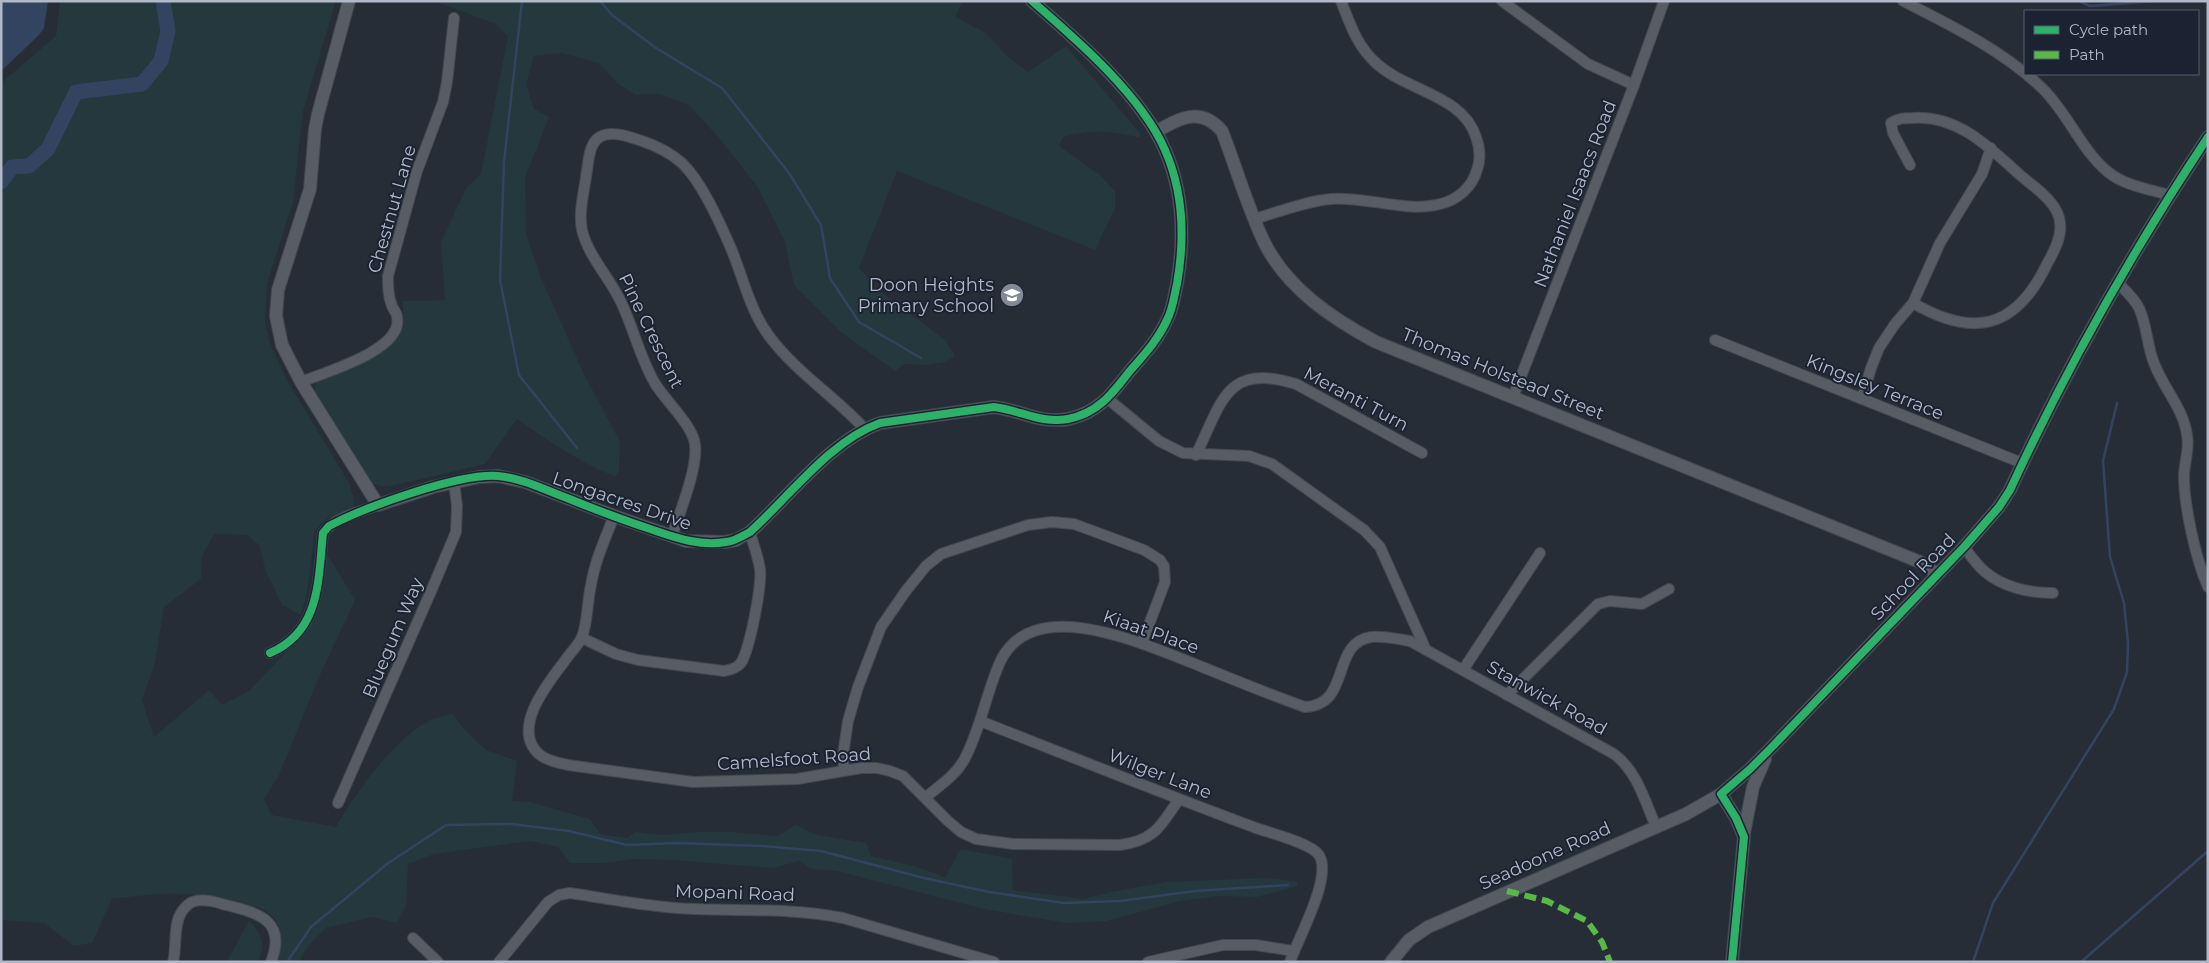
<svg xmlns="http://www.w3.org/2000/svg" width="2209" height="963" viewBox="0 0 2209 963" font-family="Montserrat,sans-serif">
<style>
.green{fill:#24383d}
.water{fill:#334461}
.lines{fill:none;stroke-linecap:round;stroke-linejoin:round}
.stream{stroke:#334461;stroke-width:2.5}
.river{stroke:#334461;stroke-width:15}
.minor-casing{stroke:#444850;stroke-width:12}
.tertiary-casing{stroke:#444850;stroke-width:14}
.minor{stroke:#585c64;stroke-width:10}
.tertiary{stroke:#585c64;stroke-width:12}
.quiet{stroke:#58b947;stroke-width:6;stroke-dasharray:12 6;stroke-linecap:butt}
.cycleway-casing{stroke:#1b2332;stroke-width:11}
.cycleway{stroke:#2db169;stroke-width:8}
.labels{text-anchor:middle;stroke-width:4;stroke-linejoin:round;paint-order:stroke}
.street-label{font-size:18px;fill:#b1b9c9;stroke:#1b2332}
.poi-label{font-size:18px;fill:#b1b9c9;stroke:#1b2332;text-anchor:end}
</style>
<rect width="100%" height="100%" fill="#272d37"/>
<g class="green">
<path d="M60,1H336L303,111L293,202L267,283L265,322L270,344L287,380L348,481L354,499L353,510L328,518L315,530L307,593L301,615L282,605L266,572L259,545L247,535L214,534L202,556L201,579L164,607L155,662L142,700L154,737L209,690L222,705L249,691L307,630L316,609L326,552L355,600L316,684L279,775L264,799L272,815L336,827C355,793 393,741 427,722C434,718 445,716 453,714L463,728L486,750L517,761L512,801L530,802L590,819L600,834L627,838L635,832L663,835L697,832H731L777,836L796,825L817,835L866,843L871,856L914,866L945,877L961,849L1012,859L1013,890L1084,899L1116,891L1166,882L1264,878L1296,881L1298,886L1257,897L1215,896L1180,901L1107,921L1067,923L984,909L837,871L812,869L799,861L773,868L673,860L632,859L604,863H570L558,847L530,841L434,854L408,864L406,905L397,923L372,917L326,928L310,944L299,962H275C280,946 285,927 271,915C262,906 249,906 238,904C227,901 216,898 204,896C174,891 141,895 112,899L92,943L74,946L44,923L1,920V83L56,36Z"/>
<path d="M434,1H963L955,17L986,33L1008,57L1028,72L1066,46L1140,133V138C1112,131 1090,129 1063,137L1059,146L1100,175L1115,191V208L1095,250L897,171L859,268L881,292L945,340L955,356L945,362L927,365L905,364L895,371L841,332L794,285L785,242L757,186L720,139L689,105L659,94L636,95L617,83L599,63L562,53L534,56L526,84L534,109L549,117L525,178L526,234L541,278L584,374L620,442L619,470L615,477C579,461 549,442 517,419L485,464L387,487L371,484L313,394L316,382C339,371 389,356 399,332C403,322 403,311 403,301L445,300L441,242L467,187L481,174L508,36L496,24Z"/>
<path d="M249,921C262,933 266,945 258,962H227Z"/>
</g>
<polygon class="water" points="1,1 48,1 44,28 39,35 1,71"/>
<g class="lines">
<g class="stream">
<polyline points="522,1 504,162 500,280 519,375 577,448"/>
<polyline points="600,1 612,15 656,48 722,88 789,173 821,225 830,278 859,322 921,358"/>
<polyline points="2079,1 2090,6 2155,1"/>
<polyline points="287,962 311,927 387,864 446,825 511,824 569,831 627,845 676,843 762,846 821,851 924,878 989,892 1064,903 1120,901 1195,891 1288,885"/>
<polyline points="1973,962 1993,903 2114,709 2127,672 2128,643 2124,603 2110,557 2103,461 2117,403"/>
<polyline points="2081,962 2208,851"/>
</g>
<polyline class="river" points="1,182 12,167 29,166 48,149 76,92 142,84 161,61 168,31 163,1"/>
<g class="minor-casing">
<g id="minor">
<polyline points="1502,1 1588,64 1634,85"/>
<path d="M1903,1C1952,26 2002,50 2042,88C2068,113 2081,150 2108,172C2125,186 2149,189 2169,195"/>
<path d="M1910,165L1893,133L1891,123C1898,118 1905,118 1913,118C1958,115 1989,147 2020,175C2034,187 2059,203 2060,223C2062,238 2053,253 2046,266C2015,329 1973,338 1913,303"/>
<path d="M1254,219C1279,212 1306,201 1331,199C1366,196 1407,213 1440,204C1458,200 1472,187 1477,170C1481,159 1480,148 1476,137C1463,95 1406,91 1376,63C1357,46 1350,24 1341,1"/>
<path d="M2117,282C2125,290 2134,298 2139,308C2147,325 2147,346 2154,363C2163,388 2183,407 2187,435C2190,448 2184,463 2184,476C2184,506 2196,560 2208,587"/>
<polyline points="1715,340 2022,463"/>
<path d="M301,382C325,372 404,350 397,317C397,313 393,309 392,306C388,296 388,287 388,276L417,171L443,102L447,82L454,18"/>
<polyline points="1513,397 1634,85 1664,1"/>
<polyline points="1108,399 1159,441 1183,453 1249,456 1272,464 1364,530 1380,547 1426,650"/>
<polyline points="1862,399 1871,368 1879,348 1895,324 1913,303 1940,243 1982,174 1991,148"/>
<path d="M1196,455C1222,402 1226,362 1296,384L1422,453"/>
<path d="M614,516C605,539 595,561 591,585C587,602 588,621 582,637C578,646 569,654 564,662C547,684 510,730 540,755C548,761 559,763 568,765L693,782L797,779L861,768H877L890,771L903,776L948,821L961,832L976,839L1013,844L1120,845C1154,841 1161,826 1179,799"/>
<path d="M672,537C679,513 698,469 695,445C694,427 666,401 656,385C640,359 634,329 621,302C610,278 588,256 582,230C578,212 585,188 587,170C589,153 591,133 613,134C623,134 632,138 642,141C657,146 671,153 683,164C702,183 719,221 730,246C743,276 749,309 769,336C796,372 834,396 864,428"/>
<path d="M1964,547C1970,555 1976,564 1984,571C2002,587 2029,593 2053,593"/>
<path d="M582,638L616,654L638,660L724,671C730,670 737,668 741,663C750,648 762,586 760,569C758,556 753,544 750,532"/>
<path d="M270,653C321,631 318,580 323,533C335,517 360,512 378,505"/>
<polyline points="1463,670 1540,553"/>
<polyline points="1507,695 1598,604 1610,601 1642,604 1669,589"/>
<path d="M980,721C1072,757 1164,794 1256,828C1270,833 1311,843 1319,855C1333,877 1298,938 1290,962"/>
<polyline points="844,771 843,755 848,721 858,687 881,627 905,592 926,566 941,554 1028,525 1052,522 1074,524 1144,550 1160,560 1164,566 1165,582 1142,643"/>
<path d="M926,797C939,786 955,776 964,760C981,729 986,692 1001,660C1035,593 1145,645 1195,664C1232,679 1268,694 1305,707C1352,705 1330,643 1371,637C1383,636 1398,639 1410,641L1614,754C1637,771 1645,801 1656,827"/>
<polyline points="338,803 432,589 456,532 457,506 454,482"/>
<polyline points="413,938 438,962"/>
<path d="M173,962C177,947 173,926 181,913C184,908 188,904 192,902C203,898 216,902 226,905C259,913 287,921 271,962"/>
<path d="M499,962L548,902L559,895L570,893C611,899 654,908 695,909C745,911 794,908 843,918L994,962"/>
<polyline points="1148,962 1223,945 1256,945 1293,951"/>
</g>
</g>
<g class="tertiary-casing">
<g id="tertiary">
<path d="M349,1L318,114L315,129L310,189L278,290L276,316L282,345L301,382L378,505L433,487L479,477L498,476L525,482L614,516L686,541L725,542L736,540L750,532C789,497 830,441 880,423L994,407C1020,410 1041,424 1068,419C1098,413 1112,394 1129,372C1143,356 1158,340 1167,320C1173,309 1174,296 1177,284C1185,238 1184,193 1165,150C1141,95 1077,40 1032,1"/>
<path d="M1156,132C1180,117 1201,107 1222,131C1236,167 1247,206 1264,242C1287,288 1331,318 1376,342L1920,562L1936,573"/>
<polyline points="1744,833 1753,787 1765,759"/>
<polyline points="1391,962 1409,940 1428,927 1686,814 1721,794"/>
<path d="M1732,962L1744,837L1736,818L1721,794L1750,769L1771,748L1964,547L1999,507L2010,490C2067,367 2133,250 2208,137"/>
</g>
</g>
<use href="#minor" class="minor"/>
<use href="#tertiary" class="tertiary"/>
<polyline class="quiet" points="1507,891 1547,901 1587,921 1602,942 1610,962"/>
<g class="cycleway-casing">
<g id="cycleway">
<path d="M270,653C321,631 318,580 323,533L329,526C365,507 459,473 498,476C522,478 545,490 567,498C596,510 626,521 656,531C679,539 701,546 726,542C735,541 742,536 750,532C789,497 830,441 880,423L994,407C1020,410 1041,424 1068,419C1098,413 1112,394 1129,372C1143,356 1158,340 1167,320C1173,309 1174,296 1177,284C1185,238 1184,193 1165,150C1141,95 1077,40 1032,1"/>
<path d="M1732,962L1744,837L1736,818L1721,794L1750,769L1771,748L1964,547L1999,507L2010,490C2067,367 2133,250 2208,137"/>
</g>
</g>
<use href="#cycleway" class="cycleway"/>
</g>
<defs>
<g id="school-disc" transform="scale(1.25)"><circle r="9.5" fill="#818896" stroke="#1b2332"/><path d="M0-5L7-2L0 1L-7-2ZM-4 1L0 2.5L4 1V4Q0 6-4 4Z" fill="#fff"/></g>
</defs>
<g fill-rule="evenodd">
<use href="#school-disc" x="1012" y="295"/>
</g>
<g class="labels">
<g class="street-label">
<text transform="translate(1575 194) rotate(-69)" y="6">Nathaniel Isaacs Road</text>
<text transform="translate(392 209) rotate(-74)" y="6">Chestnut Lane</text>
<text transform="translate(651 331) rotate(64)" y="6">Pine Crescent</text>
<text transform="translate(1503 374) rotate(22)" y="6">Thomas Holstead Street</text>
<text transform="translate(1875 387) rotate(22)" y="6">Kingsley Terrace</text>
<text transform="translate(1356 399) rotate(28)" y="6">Meranti Turn</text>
<text transform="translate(622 501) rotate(19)" y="6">Longacres Drive</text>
<text transform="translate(1913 577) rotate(-46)" y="6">School Road</text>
<text transform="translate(1151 632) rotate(19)" y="6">Kiaat Place</text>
<text transform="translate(393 638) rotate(-67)" y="6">Bluegum Way</text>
<text transform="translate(1547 698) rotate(29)" y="6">Stanwick Road</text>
<text transform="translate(794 759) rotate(-4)" y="6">Camelsfoot Road</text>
<text transform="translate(1160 774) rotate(21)" y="6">Wilger Lane</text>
<text transform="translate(1545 856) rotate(-24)" y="6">Seadoone Road</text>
<text transform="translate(735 893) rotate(2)" y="6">Mopani Road</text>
</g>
<g class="poi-label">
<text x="994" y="291">Doon Heights<tspan x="994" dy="21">Primary School</tspan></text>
</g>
</g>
<rect width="2209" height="963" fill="none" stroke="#b1b9c9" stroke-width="5"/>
<rect x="2024" y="10" width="175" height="65" fill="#1b2332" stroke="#575f6e"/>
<rect x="2034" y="26" width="25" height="8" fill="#2db169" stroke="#575f6e"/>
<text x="2069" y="35" font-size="15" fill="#b1b9c9">Cycle path</text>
<rect x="2034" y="51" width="25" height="8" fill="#58b947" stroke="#575f6e"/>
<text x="2069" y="60" font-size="15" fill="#b1b9c9">Path</text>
</svg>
